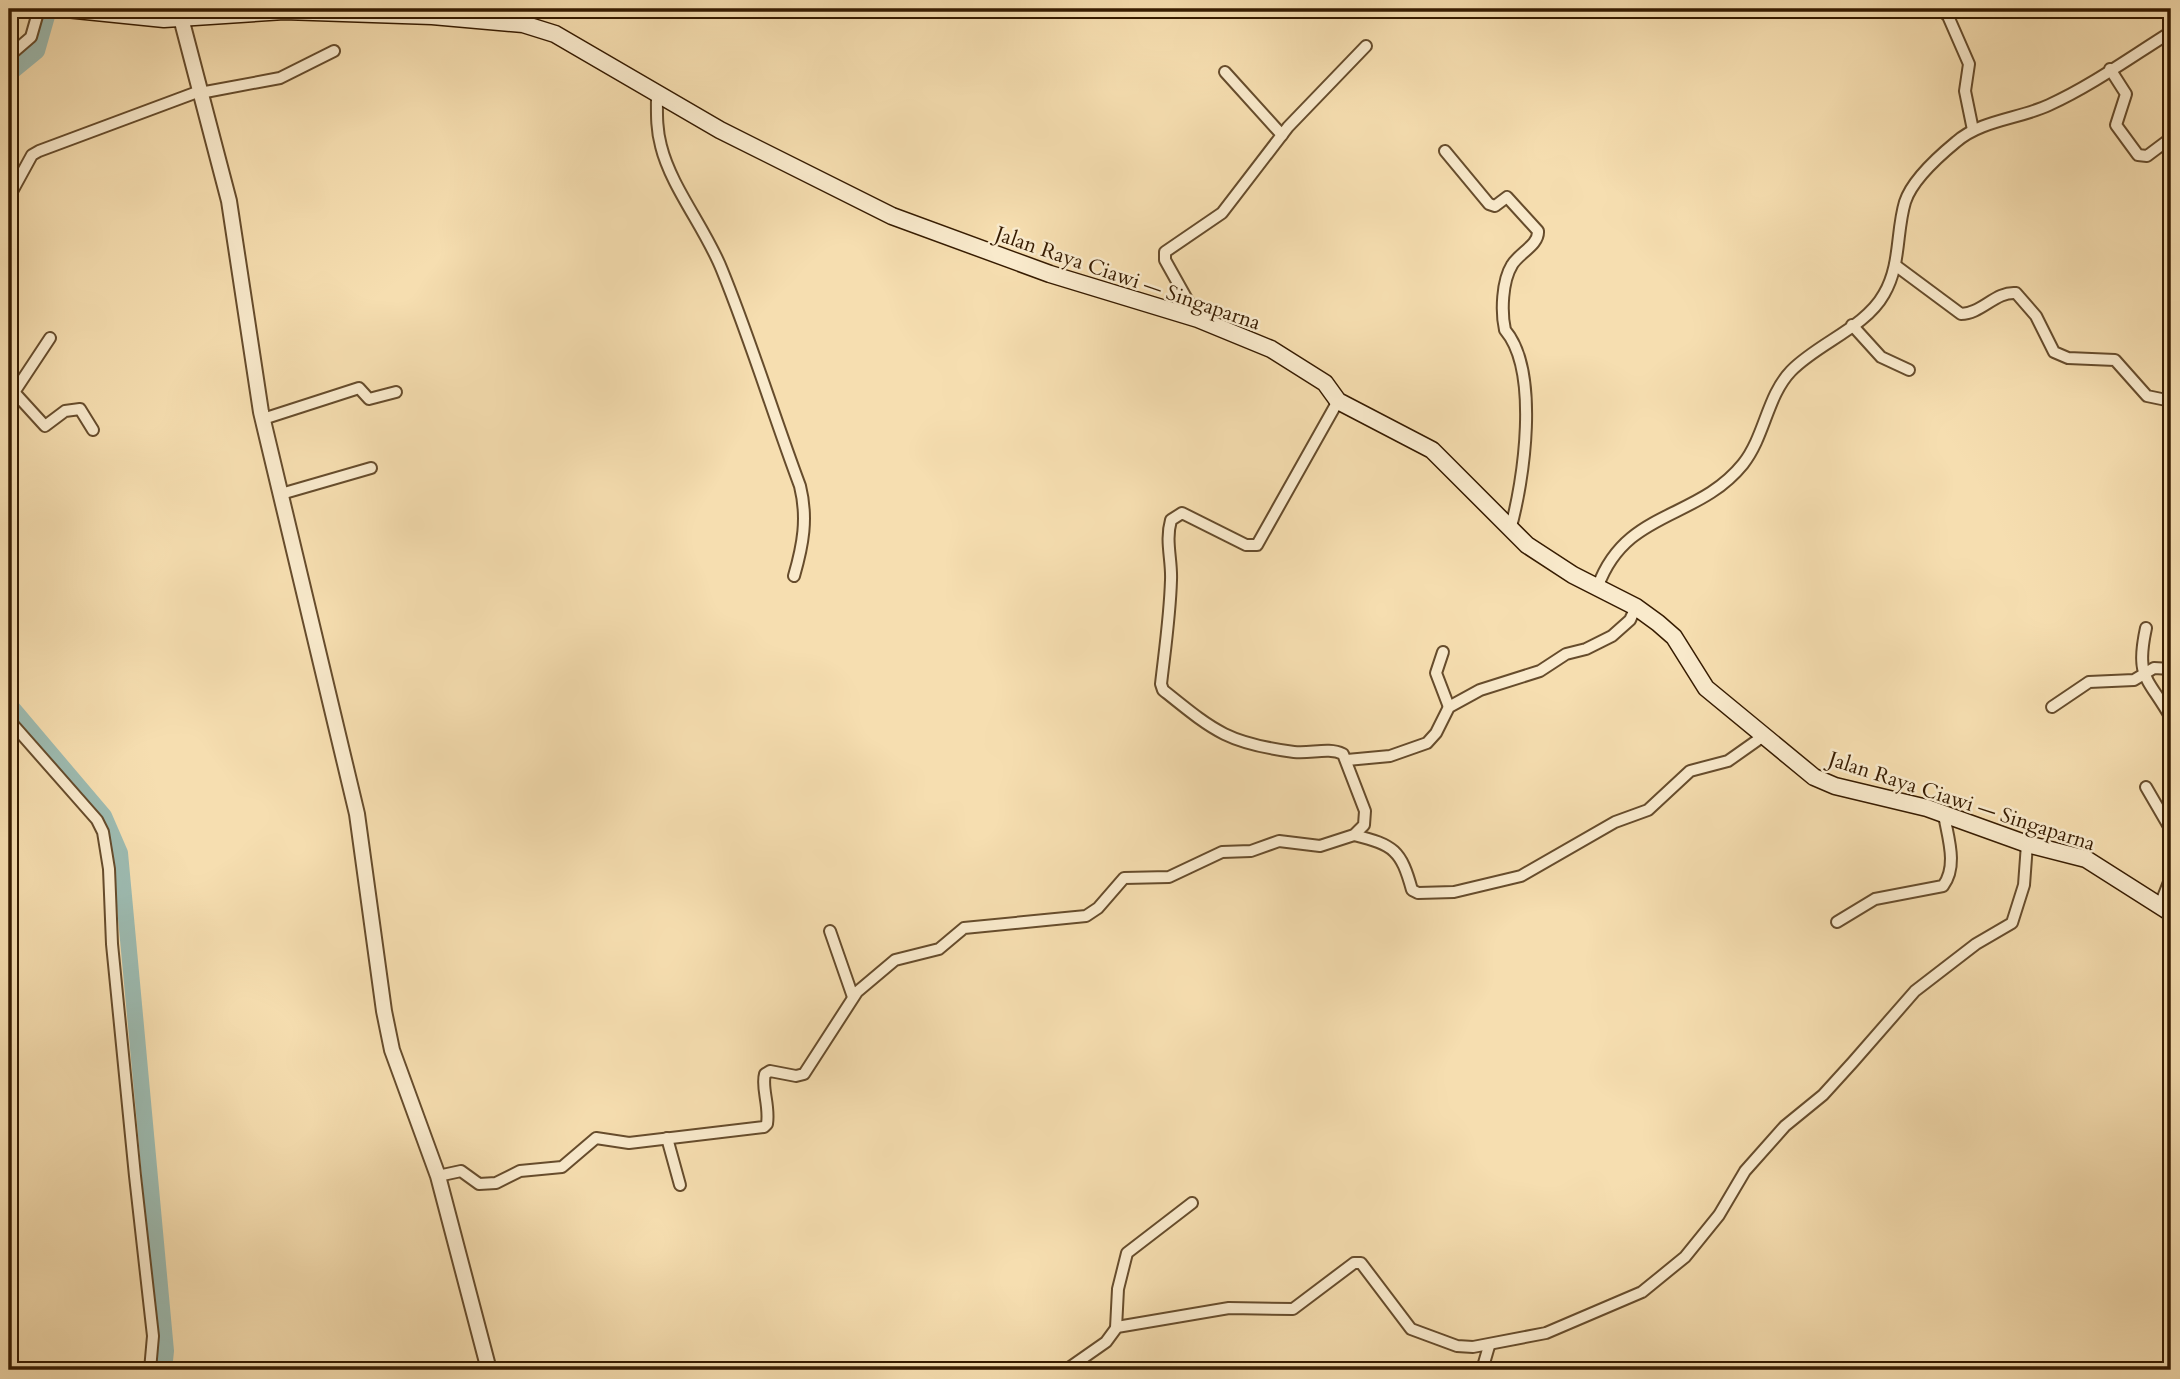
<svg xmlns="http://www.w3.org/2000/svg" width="2180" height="1379" viewBox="0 0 2180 1379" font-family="Cardo,serif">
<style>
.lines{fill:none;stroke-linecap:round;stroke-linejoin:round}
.river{stroke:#9dbbb1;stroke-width:16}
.minor-casing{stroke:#664c2c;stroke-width:14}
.tertiary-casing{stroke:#664c2c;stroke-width:18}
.secondary-casing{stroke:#361b00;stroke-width:19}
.minor{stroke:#f9eacc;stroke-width:10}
.tertiary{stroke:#f9eacc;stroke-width:14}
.secondary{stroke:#f9eacc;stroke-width:16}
.labels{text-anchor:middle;stroke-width:5;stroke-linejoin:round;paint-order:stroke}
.street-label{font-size:21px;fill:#361b00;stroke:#f9eacc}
</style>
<rect width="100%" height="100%" fill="#f6deb0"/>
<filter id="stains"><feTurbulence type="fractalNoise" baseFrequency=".00286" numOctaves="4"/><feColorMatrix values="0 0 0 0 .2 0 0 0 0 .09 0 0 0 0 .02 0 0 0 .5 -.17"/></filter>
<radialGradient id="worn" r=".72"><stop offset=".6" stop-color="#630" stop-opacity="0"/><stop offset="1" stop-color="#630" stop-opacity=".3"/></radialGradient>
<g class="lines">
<g class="river">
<polyline points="9,74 37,51 49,9"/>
<polyline points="9,704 104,816 120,853 166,1351 164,1370"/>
</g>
<g class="minor-casing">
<g id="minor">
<polyline points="513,9 523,24"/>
<polyline points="1940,9 1948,16 1969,64 1965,91 1973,130"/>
<polyline points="9,56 31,37 39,9"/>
<polyline points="2110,69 2126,94 2116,125 2138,155 2147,156 2171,138"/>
<polyline points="1225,72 1282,135"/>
<polyline points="200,93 280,78 334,51"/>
<path d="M657,93C657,111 656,128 661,146C671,187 706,229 722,270C751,341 773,414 800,486C808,518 803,545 794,576"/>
<path d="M1445,151L1489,204L1495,206L1507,197L1538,231C1539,245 1519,253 1512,265C1502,281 1501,312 1505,330C1540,371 1524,481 1510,530"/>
<polyline points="9,197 32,155 39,151 200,91"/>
<path d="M1895,265L1961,314C1981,314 1996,291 2016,293L2036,316L2054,352L2068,358L2115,360L2147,396L2171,401"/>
<polyline points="1198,319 1165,260 1165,252 1222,213 1288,127 1366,46"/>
<polyline points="1852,325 1881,357 1909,370"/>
<polyline points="14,392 45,426 65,411 80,409 93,430"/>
<polyline points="9,400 50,338"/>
<polyline points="263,419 359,388 369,399 396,392"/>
<polyline points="281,494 371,468"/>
<path d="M1598,586C1626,509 1697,521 1743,464C1765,436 1767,396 1791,371C1818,343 1865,328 1884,294C1901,265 1896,232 1905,202C1912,180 1939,156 1956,142C1981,120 2019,119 2049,105C2091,86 2131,57 2171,32"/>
<path d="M2146,628C2135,679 2148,677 2171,718"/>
<polyline points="1443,652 1436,673 1449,707"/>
<polyline points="2052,707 2089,682 2134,680 2154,668 2171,669"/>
<polyline points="9,720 97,820 103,832 109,869 112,944 135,1176 153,1336 150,1370"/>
<polyline points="2171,749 2171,750"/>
<polyline points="1347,760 1390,756 1427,743 1436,733 1449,707 1480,690 1540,671 1566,654 1586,649 1612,636 1630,620 1636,607"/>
<polyline points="2146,787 2171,830"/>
<path d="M1354,835C1394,845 1401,850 1412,890L1418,893L1454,892L1521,876L1615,822L1648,810L1690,771L1728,761L1762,737"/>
<polyline points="2160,905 2171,877"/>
<path d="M1837,922L1875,899L1943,886C1958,866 1948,838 1944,815"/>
<polyline points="830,931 853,997"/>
<polyline points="667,1138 680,1185"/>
<path d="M438,1176L461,1171L479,1184L496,1183L520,1171L562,1167L596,1138L629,1143L764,1127L767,1124C770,1105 761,1088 765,1074L770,1071L796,1076L804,1074L857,992L895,960L939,949L964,928L1086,916L1098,908L1124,878L1169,877L1222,852L1251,851L1279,841L1320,846L1354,835L1364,825L1365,811L1343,754C1328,747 1311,754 1294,752C1227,743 1214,731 1163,690L1161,684C1165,649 1170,615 1171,580C1172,560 1165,541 1171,520L1182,513L1246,545H1257L1338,401"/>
<polyline points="1116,1328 1118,1289 1127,1253 1192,1203"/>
<polyline points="1066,1370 1106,1342 1117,1327 1229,1308 1293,1309 1354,1263 1361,1263 1411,1329 1457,1346 1473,1347 1546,1333 1642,1292 1685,1257 1719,1215 1745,1171 1785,1126 1823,1095 1853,1062 1915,991 1976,944 2012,923 2024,885 2027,844"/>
<polyline points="1482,1370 1489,1346"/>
</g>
</g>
<g class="tertiary-casing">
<polyline id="tertiary" points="181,18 229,201 261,412 357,814 384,1011 392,1050 438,1176 489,1370"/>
</g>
<g class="secondary-casing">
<polyline id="secondary" points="66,9 164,19 284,11 432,16 523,24 555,34 720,130 892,216 1050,274 1198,319 1271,349 1325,383 1338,401 1432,450 1527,545 1573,575 1636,607 1658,623 1674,637 1706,688 1814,777 1835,786 1927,808 2027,844 2086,859 2171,913"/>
</g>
<use href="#minor" class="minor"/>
<use href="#tertiary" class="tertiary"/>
<use href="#secondary" class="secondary"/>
</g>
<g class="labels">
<g class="street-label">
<text transform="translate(1128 278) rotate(19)" y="7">Jalan Raya Ciawi — Singaparna</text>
<text transform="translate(1962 801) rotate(18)" y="7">Jalan Raya Ciawi — Singaparna</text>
</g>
</g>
<rect width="2180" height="1379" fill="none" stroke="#f6deb0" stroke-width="35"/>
<rect x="10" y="10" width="2159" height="1358" fill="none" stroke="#361b00" stroke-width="3.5"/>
<rect x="18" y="18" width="2145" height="1344" fill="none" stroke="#361b00" stroke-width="2"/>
<rect width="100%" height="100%" filter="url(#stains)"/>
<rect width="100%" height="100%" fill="url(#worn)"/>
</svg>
